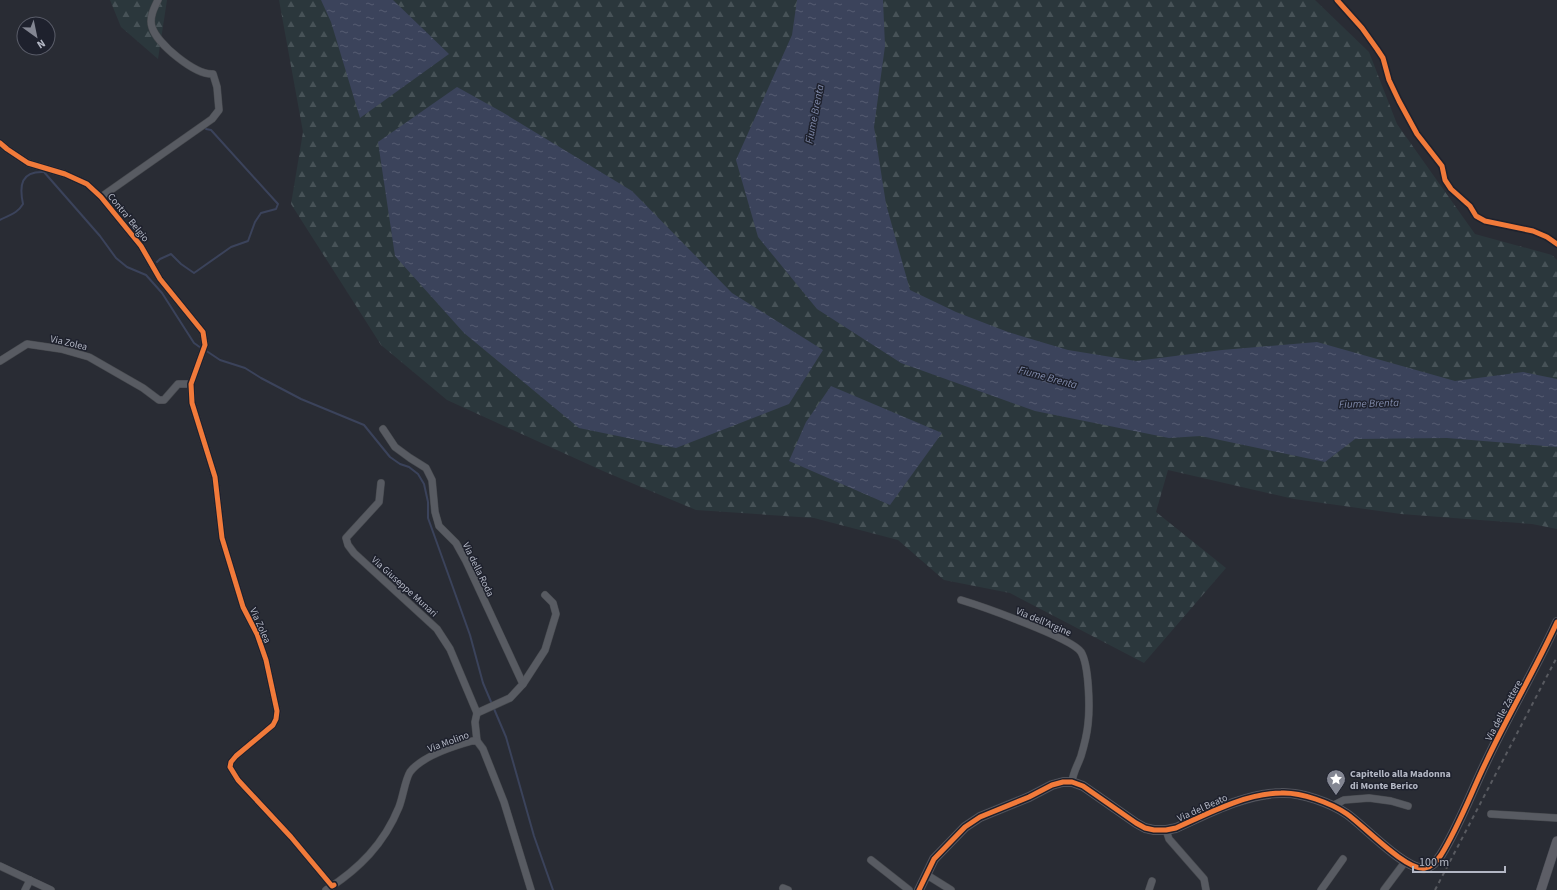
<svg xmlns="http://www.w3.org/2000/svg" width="1557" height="890" viewBox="0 0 1557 890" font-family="'Source Sans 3',sans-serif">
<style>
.forest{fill:url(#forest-firs)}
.water{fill:url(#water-ripples)}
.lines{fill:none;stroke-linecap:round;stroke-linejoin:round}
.stream{stroke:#3b435b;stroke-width:2}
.street-casing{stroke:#46494e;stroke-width:8}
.secondary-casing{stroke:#464951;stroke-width:10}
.street{stroke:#585b62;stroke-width:7}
.secondary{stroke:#5d5e66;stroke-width:9}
.rail{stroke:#585a60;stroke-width:2;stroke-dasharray:4 4;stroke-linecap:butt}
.cycleway-casing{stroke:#1e212d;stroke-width:8}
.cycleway{stroke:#f17a3a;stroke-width:5}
.labels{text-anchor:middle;stroke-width:3;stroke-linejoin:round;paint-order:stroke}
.street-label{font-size:10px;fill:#b3b7c4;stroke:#1e212d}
.poi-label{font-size:10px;font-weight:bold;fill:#b3b7c4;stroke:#1e212d;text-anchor:start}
.water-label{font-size:11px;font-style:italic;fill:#7f89a9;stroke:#1e212d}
</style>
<defs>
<pattern id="forest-firs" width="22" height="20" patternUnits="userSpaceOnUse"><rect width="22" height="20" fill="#2b373c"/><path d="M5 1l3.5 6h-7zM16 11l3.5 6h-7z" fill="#475257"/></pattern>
<pattern id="water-ripples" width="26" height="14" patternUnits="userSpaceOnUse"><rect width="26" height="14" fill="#3b435b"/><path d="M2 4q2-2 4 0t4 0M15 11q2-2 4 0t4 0" fill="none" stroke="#555c71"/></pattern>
</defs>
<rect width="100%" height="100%" fill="#292c34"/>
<g class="forest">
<polygon points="110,0 167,0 158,59 121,27"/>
<polygon points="279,0 1315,0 1369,52 1397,124 1475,234 1552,255 1557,260 1557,529 1532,524 1401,514 1294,499 1168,470 1156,512 1226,568 1144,663 1010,593 944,580 898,540 814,518 696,510 603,471 447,400 381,345 291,204 303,132"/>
</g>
<g class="water">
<polygon points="321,0 393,0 449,54 360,118 331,22"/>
<polygon points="797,0 883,0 885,46 874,127 886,204 910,290 956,312 1008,332 1068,350 1136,361 1222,350 1317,342 1455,381 1523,372 1557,379 1557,447 1447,438 1355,439 1325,462 1201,436 1169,438 1035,411 901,363 817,309 758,237 736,160 792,35"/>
<polygon points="457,87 502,112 632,191 732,293 823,350 789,404 676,448 579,428 464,333 395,256 378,142"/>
<polygon points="831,386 942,433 890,505 789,461 806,422"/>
</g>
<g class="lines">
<g class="stream">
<path d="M0,220C9,215 17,214 23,204C19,185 21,171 44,172L100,236L116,258L127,267L146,275L162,293L194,343L201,348"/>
<polyline points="157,262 160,259 171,254 181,264 194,273 231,247 248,241 255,222 261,213 276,209 278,204 211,130 206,129"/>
<polyline points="205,350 220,360 245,368 261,378 301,399 364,425 390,457 400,464 409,467 418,474 424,484 428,502 428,518 470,635 483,683 506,737 534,836 553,890"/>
</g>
<g class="street-casing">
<g id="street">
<polyline points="0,143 7,149 28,163 65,174 87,184 101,197 141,246 160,279 203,332 205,345 191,384 192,403 215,477 222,538 243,607 257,634 266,660 277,711 276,719 273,725 236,756 231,762 230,767 238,780 291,837 332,886"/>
<path d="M101,197L212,119L219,110L217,87L213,74C195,75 157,44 152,27C149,18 154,8 158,0"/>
<polyline points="0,361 27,344 61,349 89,357 143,388 159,400 164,400 178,384 191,384"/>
<polyline points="383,429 395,447 410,458 426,468 432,480 435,512 439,526 456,543 466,561 523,684 510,698 477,713"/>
<polyline points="381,483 379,502 346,538 348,545 354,553 437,629 450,649 477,713"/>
<path d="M961,600C981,606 1072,638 1081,652C1089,665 1090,707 1088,724C1087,734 1084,746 1081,756C1078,765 1073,772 1072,782"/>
<polyline points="523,684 545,650 556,614 553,603 545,595"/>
<polyline points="477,713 475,722 477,741"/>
<polyline points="1332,806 1344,800 1369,798 1391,801 1408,806"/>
<polyline points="1491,814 1557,818"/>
<polyline points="1166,830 1169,839 1204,879 1206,890"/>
<polyline points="871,860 909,890"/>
<polyline points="0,866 51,890"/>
<polyline points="927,875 951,890"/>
<polyline points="783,888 788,890"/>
<polyline points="25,890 30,880"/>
<path d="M326,890C359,869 384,844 399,807C403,797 405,780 410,772C422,756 454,746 472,741H477L483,749L504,802L531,890"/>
<polyline points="1149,890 1152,881"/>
<polyline points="1321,890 1343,859"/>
<polyline points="1384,890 1405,862"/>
</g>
</g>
<g class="secondary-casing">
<g id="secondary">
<path d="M919,890L934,859L965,827L980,817L1029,797L1052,785L1063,782H1072L1083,786L1136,823L1145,828L1154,830H1166L1176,828C1209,813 1244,794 1281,793C1301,792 1331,803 1347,814C1363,825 1407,872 1425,868C1432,867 1437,861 1441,855C1459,826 1471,793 1486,762C1508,715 1535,670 1557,622"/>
<polyline points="1541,890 1557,841"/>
</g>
</g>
<use href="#street" class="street"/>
<use href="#secondary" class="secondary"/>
<polyline class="rail" points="1435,890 1557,657"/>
<g class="cycleway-casing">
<g id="cycleway">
<polyline points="1337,0 1362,28 1377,49 1383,58 1389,80 1399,101 1417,134 1442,166 1445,180 1451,189 1470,206 1476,216 1485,221 1533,231 1547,237 1557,244"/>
<polyline points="0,143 7,149 28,163 65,174 87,184 101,197 141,246 160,279 203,332 205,345 191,384 192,403 215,477 222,538 243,607 257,634 266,660 277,711 276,719 273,725 236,756 231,762 230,767 238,780 291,837 332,886 334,885"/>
<path d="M919,890L934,859L965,827L980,817L1029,797L1052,785L1063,782H1072L1083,786L1136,823L1145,828L1154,830H1166L1176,828C1209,813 1244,794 1281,793C1301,792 1331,803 1347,814C1363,825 1407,872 1425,868C1432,867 1437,861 1441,855C1459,826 1471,793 1486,762C1508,715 1535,670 1557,622"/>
</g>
</g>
<use href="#cycleway" class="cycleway"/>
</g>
<defs>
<g id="sight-pin" transform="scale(1)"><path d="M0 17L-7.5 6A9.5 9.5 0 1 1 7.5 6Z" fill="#838692" stroke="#1e212d"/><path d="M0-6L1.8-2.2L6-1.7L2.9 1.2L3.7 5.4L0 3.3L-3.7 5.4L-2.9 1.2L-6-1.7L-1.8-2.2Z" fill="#fff"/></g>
</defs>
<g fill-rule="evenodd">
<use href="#sight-pin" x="1336" y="779"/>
</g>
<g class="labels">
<g class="street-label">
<text transform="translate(129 217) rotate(51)" y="4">Contra' Belgio</text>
<text transform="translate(69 342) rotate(13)" y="4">Via Zolea</text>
<text transform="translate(479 569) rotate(64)" y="4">Via della Roda</text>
<text transform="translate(405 586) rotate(42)" y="4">Via Giuseppe Munari</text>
<text transform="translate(1044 621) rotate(23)" y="4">Via dell'Argine</text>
<text transform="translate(261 625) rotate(66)" y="4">Via Zolea</text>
<text transform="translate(1503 710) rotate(-62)" y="4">Via delle Zattere</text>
<text transform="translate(448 741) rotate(-20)" y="4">Via Molino</text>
<text transform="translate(1202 807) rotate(-24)" y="4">Via del Beato</text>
</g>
<g class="poi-label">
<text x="1350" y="777">Capitello alla Madonna<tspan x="1350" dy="12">di Monte Berico</tspan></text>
</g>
<g class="water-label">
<text transform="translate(814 114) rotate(-79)" y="4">Fiume Brenta</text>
<text transform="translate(1048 377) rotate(15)" y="4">Fiume Brenta</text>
<text transform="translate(1369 403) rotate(-2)" y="4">Fiume Brenta</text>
</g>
</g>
<g transform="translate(36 36) rotate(147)"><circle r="19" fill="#1e212d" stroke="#5a5d69"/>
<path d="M0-3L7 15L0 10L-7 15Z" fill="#838692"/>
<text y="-6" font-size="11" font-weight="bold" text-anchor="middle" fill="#b3b7c4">N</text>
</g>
<path d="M1413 866v6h92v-6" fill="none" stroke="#b3b7c4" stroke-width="2"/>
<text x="1419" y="866" font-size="12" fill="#b3b7c4" stroke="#1e212d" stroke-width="3" paint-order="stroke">100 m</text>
</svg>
